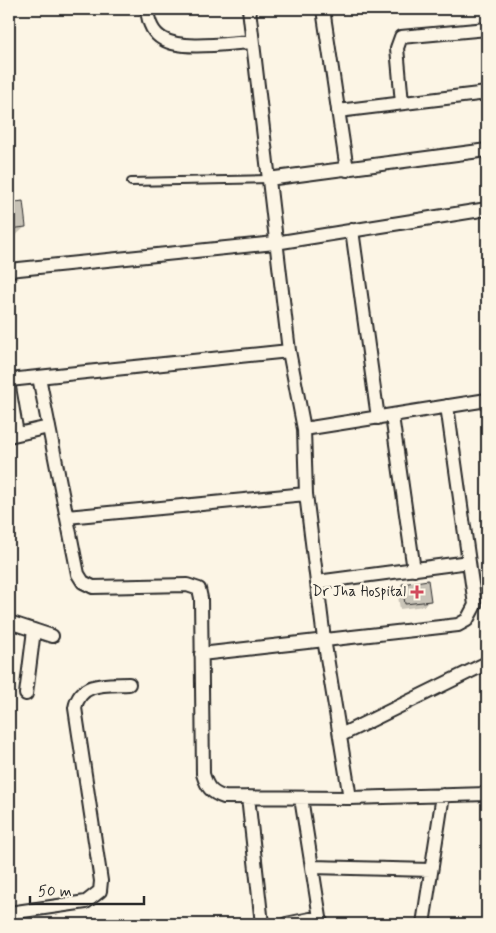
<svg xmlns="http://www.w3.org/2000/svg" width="496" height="933" viewBox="0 0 496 933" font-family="Mynerve,sans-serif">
<rect width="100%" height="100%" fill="#fcf5e5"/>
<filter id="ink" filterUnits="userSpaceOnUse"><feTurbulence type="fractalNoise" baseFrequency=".02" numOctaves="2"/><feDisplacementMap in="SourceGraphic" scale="10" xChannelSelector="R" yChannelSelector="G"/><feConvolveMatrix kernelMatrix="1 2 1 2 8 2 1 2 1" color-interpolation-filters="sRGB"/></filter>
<g filter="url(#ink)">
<!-- shadow -->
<path fill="#0003" d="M22,203L25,227L13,238L9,239V204Z
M403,585L430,600L424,606L400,609L397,590Z"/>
<!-- building -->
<path fill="#c8c3b7" stroke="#2b2b2b" d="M23,201L26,227L9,229V203Z
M428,580L431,601L405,604L402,584Z"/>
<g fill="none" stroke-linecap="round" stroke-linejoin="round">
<defs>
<path id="lane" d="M131,182L268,179"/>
<path id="street" d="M147,9C148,20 152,33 163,39C181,51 230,43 252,42
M249,9L289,351L304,429L306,494L324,639L350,798L487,794
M323,9L347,170
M402,103L397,48L401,37L487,29
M338,111L487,93
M268,179L487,150
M352,230L378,418
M9,270L275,243L487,209
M39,377L78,574L83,582L93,587L187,585L199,589L201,598L203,774C207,787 211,793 224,797L350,798
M9,380L289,351
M9,387L17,434
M392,416L414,570
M304,429L487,400
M9,436L49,427
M67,517L306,494
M317,582L469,562
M9,622L52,636
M201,654L458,625L467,620L475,605L447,406
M26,694L34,630
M341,735L487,663
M248,797L262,924
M301,798L321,924
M312,867L431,870
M9,913L86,902L100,891L101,881L75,708C80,681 107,685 129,684
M286,924L320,917
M423,924L443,795"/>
</defs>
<!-- lane casing -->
<use href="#lane" stroke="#2b2b2b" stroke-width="10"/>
<!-- street casing -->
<use href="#street" stroke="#2b2b2b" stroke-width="16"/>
<!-- lane -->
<use href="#lane" stroke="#fcf5e5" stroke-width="6"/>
<!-- street -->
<use href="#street" stroke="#fcf5e5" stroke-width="12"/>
</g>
</g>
<!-- markers -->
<path fill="#d1495b" stroke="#fcf5e5" stroke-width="2" d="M414.5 584.5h5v5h5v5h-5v5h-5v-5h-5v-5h5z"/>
<g text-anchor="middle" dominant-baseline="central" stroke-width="5" stroke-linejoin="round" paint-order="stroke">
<!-- poi labels -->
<g font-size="15" fill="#2b2b2b" stroke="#fcf5e5" text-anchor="end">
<text x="406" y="592">Dr Jha Hospital</text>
</g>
</g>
<!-- margin -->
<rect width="496" height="933" fill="none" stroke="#fcf5e5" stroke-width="30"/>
<rect x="15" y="15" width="466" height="903" fill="none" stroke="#2b2b2b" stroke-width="2" filter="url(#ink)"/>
<!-- scale -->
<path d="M30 896v8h114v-8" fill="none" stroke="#2b2b2b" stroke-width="2.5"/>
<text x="38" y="896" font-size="15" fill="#2b2b2b" stroke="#fcf5e5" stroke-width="4" paint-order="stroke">50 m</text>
</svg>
